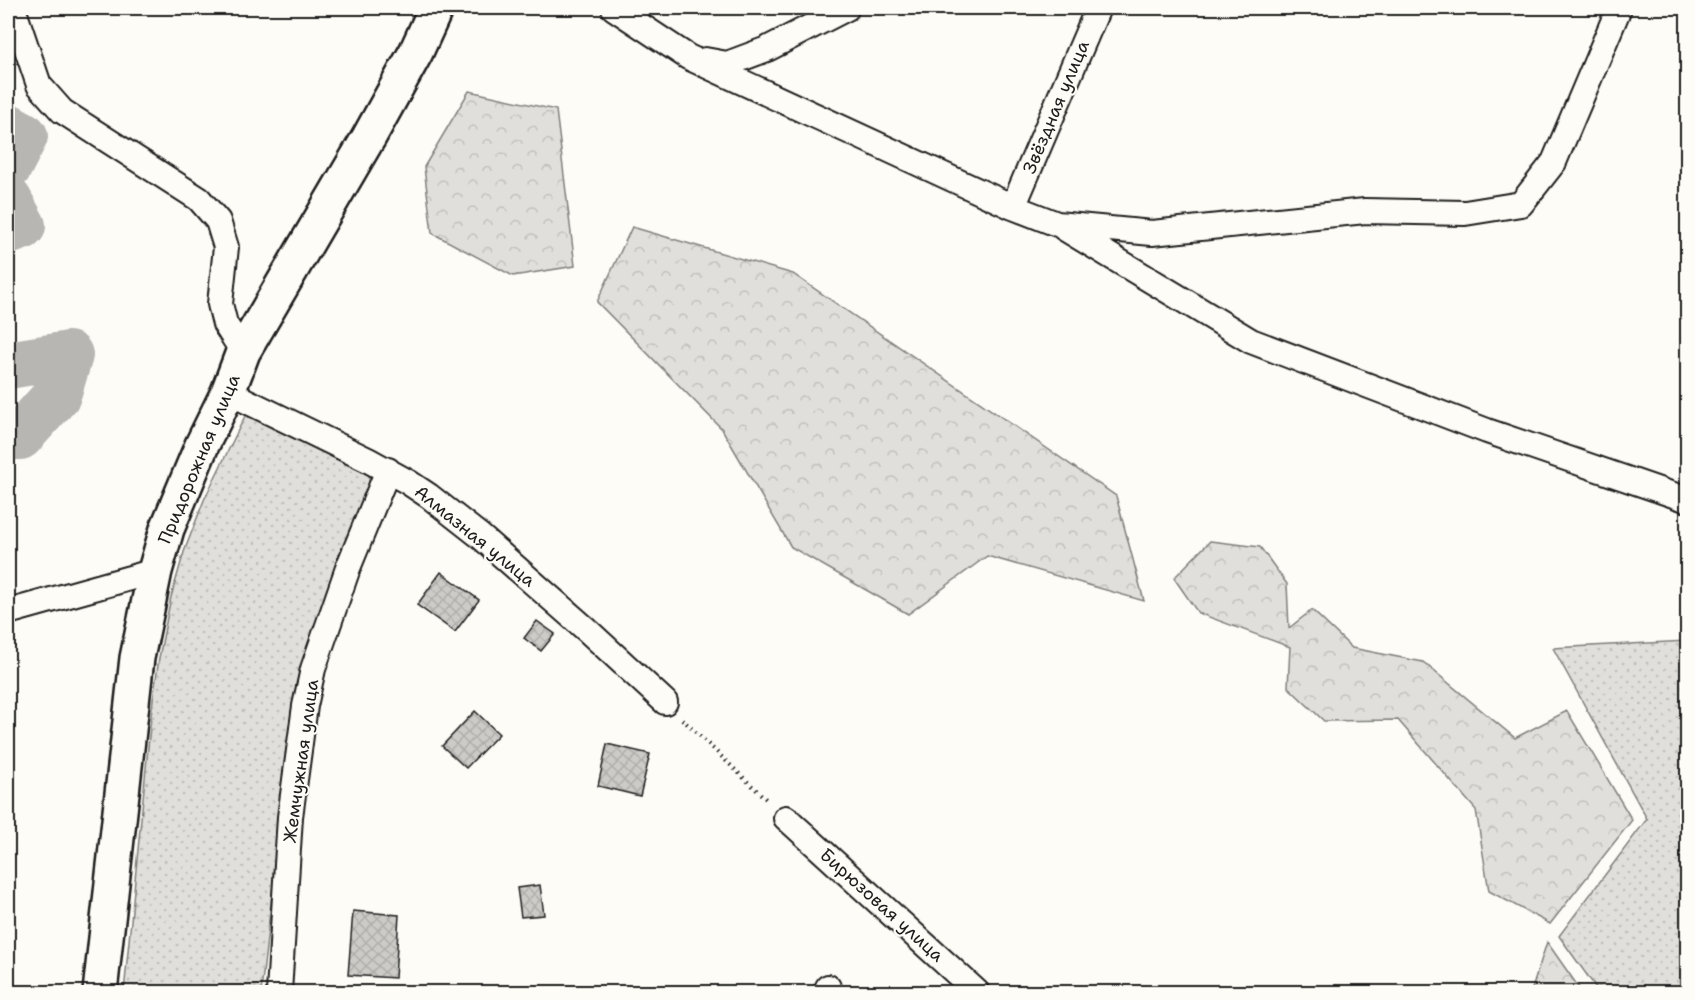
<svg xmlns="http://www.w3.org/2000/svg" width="1695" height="1000" viewBox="0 0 1695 1000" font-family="'Shantell Sans',sans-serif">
<defs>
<pattern id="grass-dots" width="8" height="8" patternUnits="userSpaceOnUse" patternTransform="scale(1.5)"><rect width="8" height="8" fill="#e0dfdb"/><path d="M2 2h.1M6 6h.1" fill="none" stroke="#c0bfbb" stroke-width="1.8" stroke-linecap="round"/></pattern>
<pattern id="forest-crowns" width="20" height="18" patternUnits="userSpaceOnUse" patternTransform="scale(1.5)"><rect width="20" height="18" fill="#e0dfdb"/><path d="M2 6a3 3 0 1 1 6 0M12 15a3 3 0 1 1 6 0" fill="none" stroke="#c0bfbb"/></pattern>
<pattern id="building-cross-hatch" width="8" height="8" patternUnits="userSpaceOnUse" patternTransform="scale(1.5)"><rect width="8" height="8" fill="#cccbc8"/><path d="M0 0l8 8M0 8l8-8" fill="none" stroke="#afaeab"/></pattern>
</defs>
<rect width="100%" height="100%" fill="#fdfcf7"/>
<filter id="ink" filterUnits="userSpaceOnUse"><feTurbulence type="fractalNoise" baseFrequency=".0167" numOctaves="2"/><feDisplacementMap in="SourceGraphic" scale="12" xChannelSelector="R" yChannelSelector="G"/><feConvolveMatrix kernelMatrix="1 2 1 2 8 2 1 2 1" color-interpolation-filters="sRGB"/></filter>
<g filter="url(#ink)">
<!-- grass -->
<path fill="url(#grass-dots)" stroke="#7e7e7c" stroke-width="1.5" d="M247,412L364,468L369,475L370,494L278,840L261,992H124L152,707L159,658L171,597L184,552L204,500Z
M1687,641V992H1599L1559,936L1647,819L1553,648Z"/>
<!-- forest -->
<path fill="url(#forest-crowns)" stroke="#7e7e7c" stroke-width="1.5" d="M469,91L556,110L575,266L513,276L432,233L424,167Z
M632,227L793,274L1116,496L1144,601L987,556L908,614L791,547L722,429L597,302Z
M1210,541L1260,547L1287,584L1289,628L1312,610L1352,648L1423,662L1515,738L1567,711L1632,820L1550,924L1489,891L1476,810L1398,720L1324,721L1288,687L1290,647L1198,613L1174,578Z
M1547,942L1582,992H1531Z"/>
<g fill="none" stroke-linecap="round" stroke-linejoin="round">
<!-- river -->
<path stroke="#b7b6b2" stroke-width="48" d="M8,127L24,136L8,167
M8,200L22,226L8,231
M8,365L69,355L57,395L20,436H8"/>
</g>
<!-- building -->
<path fill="url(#building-cross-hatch)" stroke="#1c1c1c" stroke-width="1.5" d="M441,572L479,600L455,632L417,605Z
M537,621L555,634L541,651L524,638Z
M475,711L499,734L466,768L442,746Z
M607,744L650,754L640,796L598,786Z
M540,885L544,915L521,917L517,888Z
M353,911L399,915L395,978L348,975Z"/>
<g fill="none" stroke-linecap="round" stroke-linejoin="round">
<defs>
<path id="street" d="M13,8L39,85L62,111L199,199L218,221L226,247L220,304L225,324L243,352
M614,8L688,57L1013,207L1057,224L1152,233L1365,211L1465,213L1521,204L1554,162L1619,8
M705,60L727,64L767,49L847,8
M1013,207L1098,8
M1064,228L1251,341L1487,431L1688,500
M228,392L368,460L408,482L429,496L480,536L587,630L665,702
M8,612L155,571
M786,818L977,992
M279,992L290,817L305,706L313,669L348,568L388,470
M826,992L828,987"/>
<path id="secondary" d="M100,992L137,658L155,571L167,529L202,445L228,392L243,352L369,137L416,52L436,8"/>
</defs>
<!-- street casing -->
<use href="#street" stroke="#1c1c1c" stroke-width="28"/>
<!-- secondary casing -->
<use href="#secondary" stroke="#1c1c1c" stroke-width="38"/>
<!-- path -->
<path stroke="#1c1c1c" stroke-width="4" stroke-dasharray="1.5 4.5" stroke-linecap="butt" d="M682,719L768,801"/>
<!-- street -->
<use href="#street" stroke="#fdfcf7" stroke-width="24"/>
<!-- secondary -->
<use href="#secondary" stroke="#fdfcf7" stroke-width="33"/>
</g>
</g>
<g text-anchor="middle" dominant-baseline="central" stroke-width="4.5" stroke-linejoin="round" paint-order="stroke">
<!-- street labels -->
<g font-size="18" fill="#1c1c1c" stroke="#fdfcf7">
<text transform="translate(1056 107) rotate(-67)">Звёздная улица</text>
<text transform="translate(199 459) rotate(-67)">Придорожная улица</text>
<text transform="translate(475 536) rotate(39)">Алмазная улица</text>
<text transform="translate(301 761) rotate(-82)">Жемчужная улица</text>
<text transform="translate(882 905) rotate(42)">Бирюзовая улица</text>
</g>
</g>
<!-- margin -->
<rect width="1695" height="1000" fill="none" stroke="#fdfcf7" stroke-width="30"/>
<rect x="15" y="15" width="1665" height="970" fill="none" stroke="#1c1c1c" stroke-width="2" filter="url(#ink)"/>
</svg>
